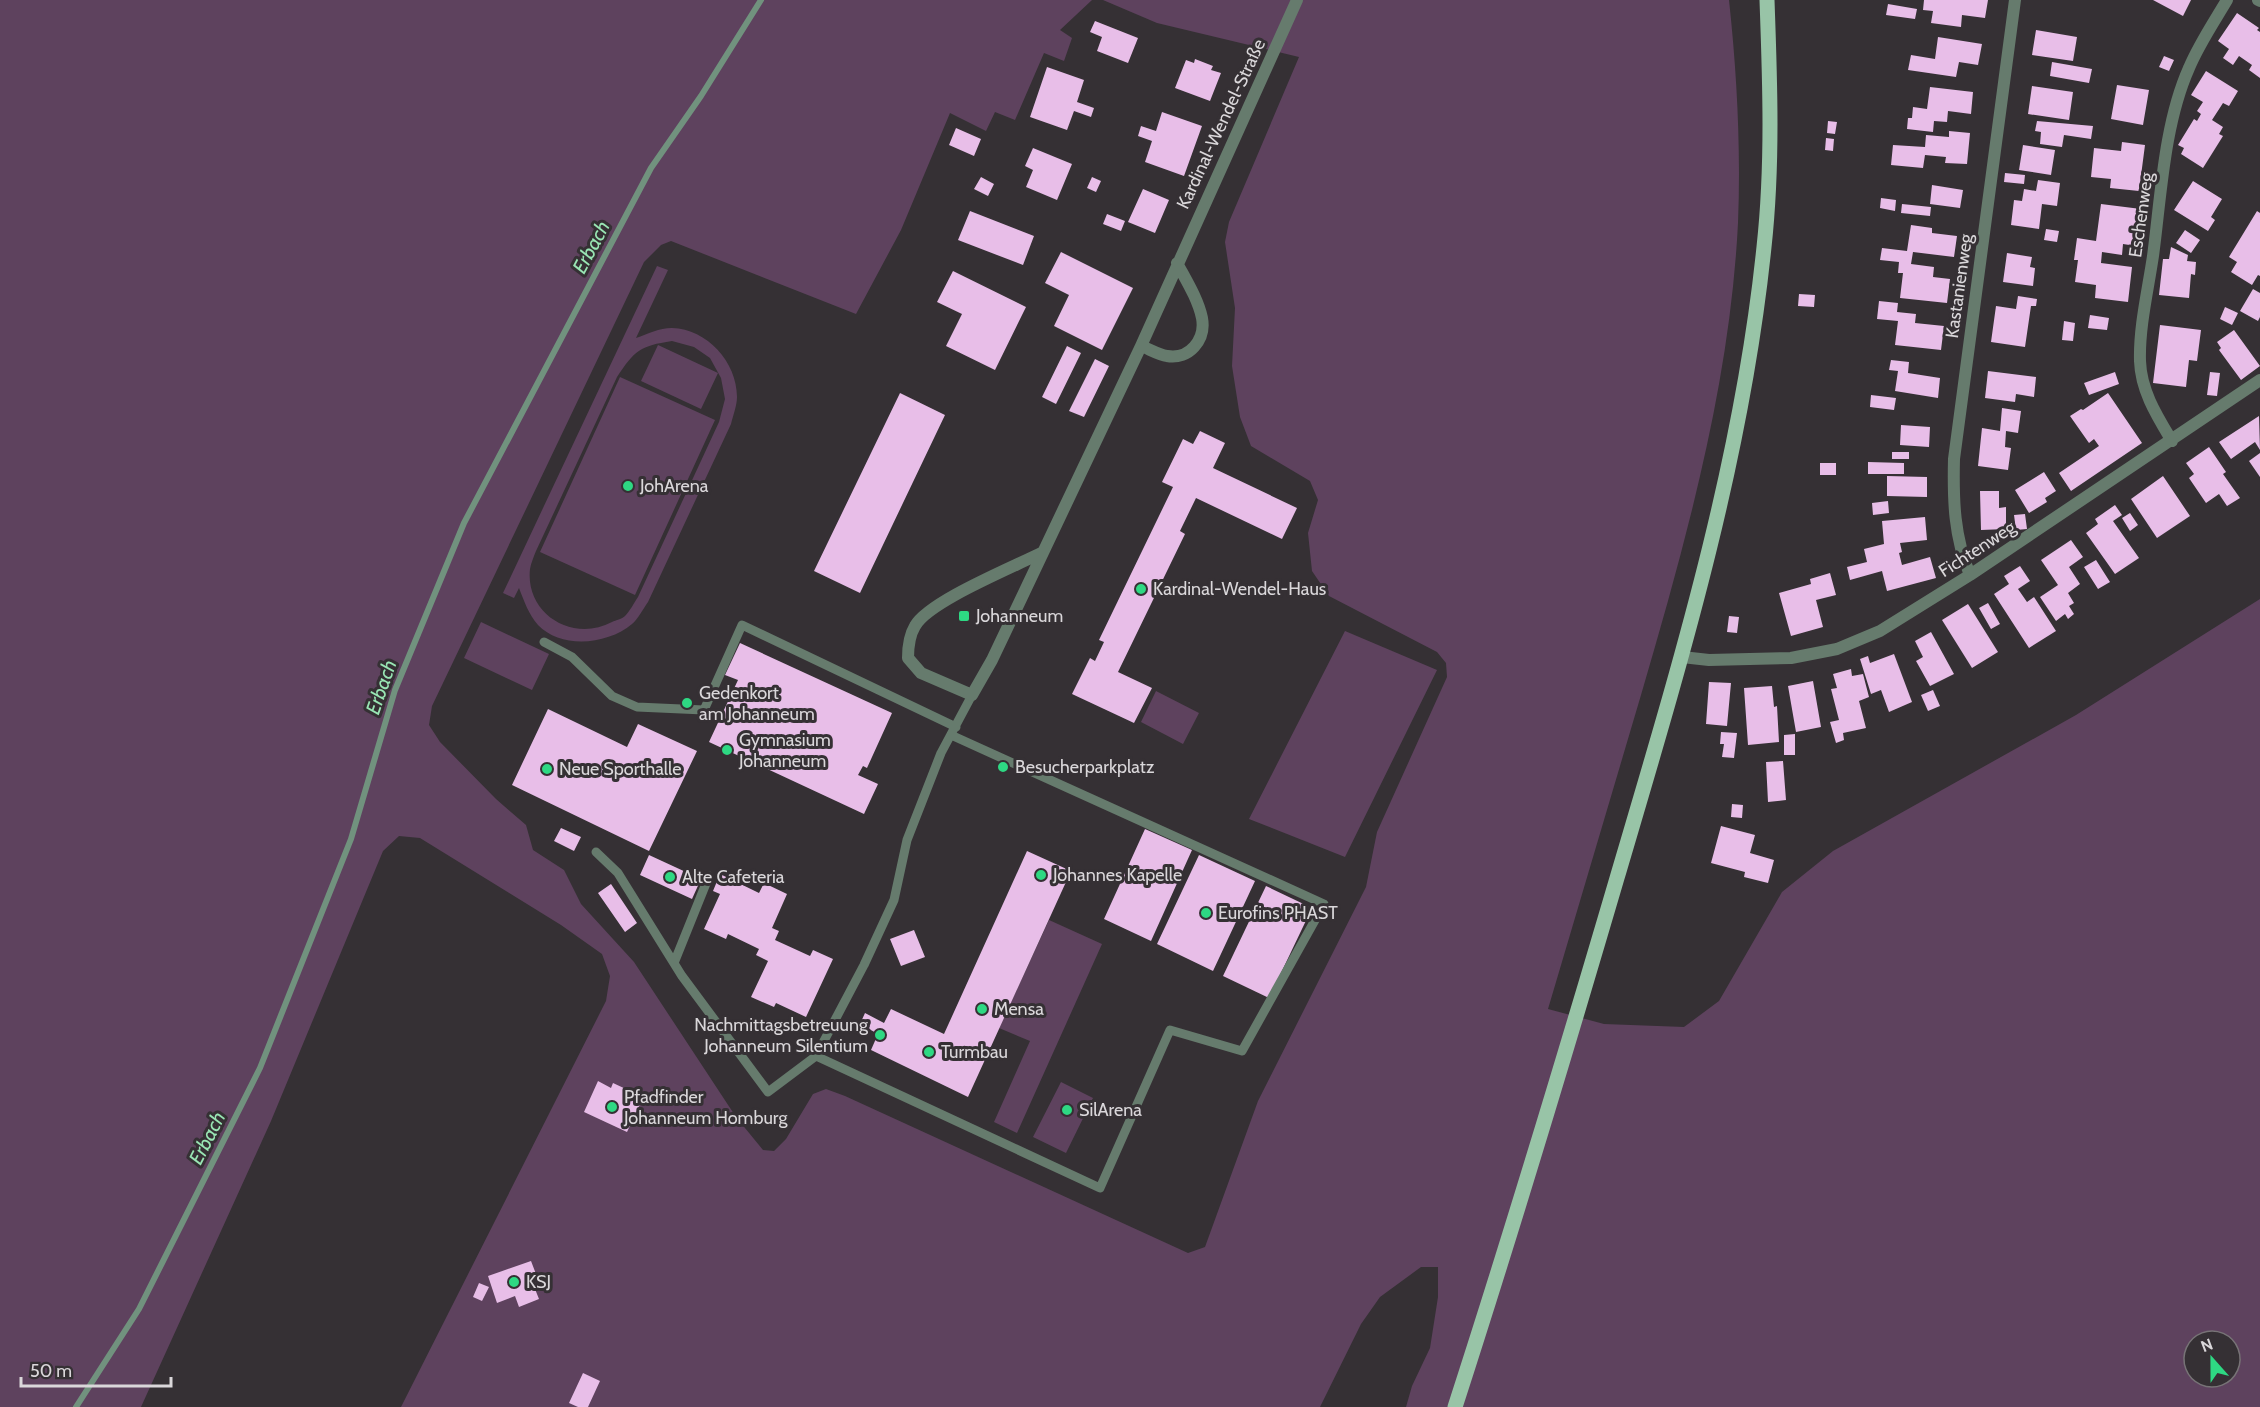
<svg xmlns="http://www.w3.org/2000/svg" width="2260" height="1407" viewBox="0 0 2260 1407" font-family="Cabin,sans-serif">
<rect width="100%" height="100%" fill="#353034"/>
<!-- green -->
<path fill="#5e425e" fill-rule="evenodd" d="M0,0H1092L1060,30L1072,38L1064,61L1044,53L1015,120L995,112L986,131L950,113L901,230L856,314L671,241L661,245L644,262L432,706L429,725L440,742L496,799L526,825L533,850L564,870L581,904L634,962L736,1117L763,1150L774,1151L786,1139L813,1094L826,1089L845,1096L1188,1253L1205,1247L1258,1101L1366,887L1377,832L1447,677L1446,663L1437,652L1329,596L1312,571L1308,533L1318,500L1310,481L1251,446L1240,417L1232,366L1235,308L1225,242L1229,222L1299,57L1157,23L1103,0H1729C1737,74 1741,149 1738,223C1730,384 1686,541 1641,695C1610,800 1579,904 1548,1009L1604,1024L1684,1027L1719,1001L1782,892L1833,851L2076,715L2260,599V1407H1406L1412,1386L1430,1348L1438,1297V1267H1421L1380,1297L1361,1324L1320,1407H401L606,1001L610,976L602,954L561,925L420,838L399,836L383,851L271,1121L141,1407H0ZM2194,1341H2230V1377H2194Z
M657,266L668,270L636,338C648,334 659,328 672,328C707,329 737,362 737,397C737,405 733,416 731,424L648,602C643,609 638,619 632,624C607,645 561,649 538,625C529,615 524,601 519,588L514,598L503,593ZM672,341L694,347L710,358L721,378L725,399L719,422L638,597C634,603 630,611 625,616C622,619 616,620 612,622C573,643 525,614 530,569C531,563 534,556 536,551L617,377C635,350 640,346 672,341Z
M658,345L718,373L701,409L641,381Z
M620,377L715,420L635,595L540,552Z
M481,622L549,654L532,690L464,658Z
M1345,631L1437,670L1345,857L1249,819Z
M1156,691L1199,713L1183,744L1141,722Z
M1049,920L1102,944L1017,1133L994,1122L1030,1041L999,1028Z
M1061,1082L1093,1098L1066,1153L1033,1137Z"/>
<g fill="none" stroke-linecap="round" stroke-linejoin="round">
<!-- stream -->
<path stroke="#71927e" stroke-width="6" d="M76,1407L139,1309L260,1068L351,839L395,690L464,523L651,168L701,96L761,0"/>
</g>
<!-- building -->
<path fill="#e8bee8" d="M1924,0H1988L1985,18L1962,15L1961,27L1931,23L1933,11L1923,10Z
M2153,0H2191L2183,16Z
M1888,4L1917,9L1915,19L1886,15Z
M2237,13L2259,28L2257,30L2260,32V78L2249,70L2252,65L2239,56L2233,65L2223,58L2229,49L2218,41Z
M1095,21L1138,38L1128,63L1097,51L1102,37L1090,32Z
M2036,30L2077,37L2073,61L2032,55Z
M1938,37L1982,44L1978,65L1959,62L1956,77L1908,70L1911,55L1935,59Z
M2164,56L2174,60L2169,71L2159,67Z
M1195,59L1213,66L1211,70L1221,73L1210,101L1175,88L1186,60L1194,63Z
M2052,62L2092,69L2089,83L2050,76Z
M1047,67L1084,80L1077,102L1094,108L1091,117L1074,111L1067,130L1030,117Z
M2206,71L2238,91L2229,106L2223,103L2212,120L2223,127L2219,134L2223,136L2203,168L2181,154L2184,148L2178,145L2194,119L2197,121L2201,114L2197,111L2203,102L2191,95Z
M2117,85L2149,90L2143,125L2111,119Z
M2032,86L2073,92L2069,120L2028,114Z
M1930,87L1973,92L1971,114L1948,111L1947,122L1934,121L1933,132L1907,129L1908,118H1912L1913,107L1927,109Z
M1162,112L1202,126L1184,176L1145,162L1152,141L1138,136L1141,126L1156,131Z
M1828,121L1837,122L1835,134L1827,133Z
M2037,121L2093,126L2091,139L2064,135L2062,147L2040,144L2041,132L2035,131Z
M956,128L981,139L974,156L949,145Z
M1949,131L1970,133L1967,164L1945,163L1946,157L1925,155L1923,168L1891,165L1893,145L1925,147L1926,135L1949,137Z
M1826,138L1834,139L1833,151L1825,150Z
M2122,142L2145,145L2139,191L2110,188L2111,179L2091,177L2094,148L2121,151Z
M2023,145L2055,150L2051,175L2019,170Z
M1033,148L1072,164L1057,200L1026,187L1033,170L1025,166Z
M2005,173L2025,175L2024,184L2004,182Z
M981,177L994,184L988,196L974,189Z
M1092,177L1101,181L1096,192L1087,188Z
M2038,180L2060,183L2057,206L2042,204L2039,229L2011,225L2014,200L2022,201L2024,189L2036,191Z
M2193,181L2222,199L2211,217L2215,220L2208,231L2174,210Z
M1932,185L1963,190L1960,208L1930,204Z
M1143,189L1169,200L1155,233L1128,222Z
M1881,198L1896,200L1895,211L1880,208Z
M1902,204L1931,207L1930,216L1901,213Z
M2101,204L2141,209L2136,246L2123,244L2122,255L2102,252L2101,263L2132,267L2128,302L2095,298L2096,285L2075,282L2078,260H2074L2077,238L2096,241Z
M970,211L1034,236L1023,265L958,240Z
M2257,211L2260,213V276L2258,275L2252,285L2231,272L2237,262L2229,257Z
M1107,214L1125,221L1121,231L1103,224Z
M1911,225L1932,228V233L1957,236L1954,257L1913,252L1911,264L1934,267L1933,277L1950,279L1947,303L1900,298L1903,273H1898L1899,262L1880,260L1882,248L1907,251Z
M2046,229L2059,231L2057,242L2044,240Z
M2185,230L2200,240L2191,253L2176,243Z
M2171,247L2188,255L2187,261L2196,262L2195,275L2191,274L2189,298L2159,295L2163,259H2169Z
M1061,252L1133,288L1102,350L1054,326L1069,295L1045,283Z
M2007,253L2032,257L2030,267L2035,268L2033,286L2003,282Z
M953,271L1026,307L995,370L946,346L962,314L937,302Z
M2253,289L2260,293V317L2258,321L2240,311Z
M1799,294L1815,295L1814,307L1798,306Z
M2018,296L2037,299L2036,306H2031L2025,347L1991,342L1996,306L2016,309Z
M1879,301L1898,303L1897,312L1916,314L1915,323L1944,326L1941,350L1895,345L1898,321L1877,319Z
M2225,307L2238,313L2232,325L2220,319Z
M2090,315L2109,318L2107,330L2088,328Z
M2064,321L2075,323L2073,341L2062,340Z
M2160,325L2201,330L2197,361L2189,360L2186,387L2153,383Z
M2234,330L2260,366L2241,380L2219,350L2221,348L2217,342Z
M1067,346L1081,353L1056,404L1042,397Z
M1095,359L1109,366L1084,417L1069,411Z
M1891,360L1909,362L1908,373L1940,378L1938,398L1895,391L1898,371L1889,370Z
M1988,371L2036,377L2034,397L2016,394L2015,402L1985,398Z
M2115,372L2119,384L2089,395L2084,383Z
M2210,372L2220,373L2217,396L2207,395Z
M900,393L945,415L860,593L814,571Z
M2108,393L2142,443L2071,491L2059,473L2099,446L2094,439L2089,443L2070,416L2081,409L2083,410Z
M1871,395L1896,398L1894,410L1870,407Z
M2002,408L2021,411L2018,433L2006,431L2005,447L2011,448L2008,470L1978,466L1982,428L2000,431Z
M2259,416L2260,450L2255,442L2231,459L2219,442Z
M1901,425L1930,427L1929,447L1900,445Z
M1200,431L1225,443L1213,468L1297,508L1282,539L1196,498L1180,531L1185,534L1118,672L1152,688L1134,723L1072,694L1090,658L1095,661L1104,642L1099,640L1173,487L1162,482L1183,439L1193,444Z
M2209,447L2226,472L2223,474L2240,498L2227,506L2219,494L2206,503L2189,478L2194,474L2186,463Z
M1892,452H1909V459H1892Z
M2260,453V477L2249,461Z
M1868,462L1904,463V474H1868Z
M1820,463H1836V475H1820Z
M2044,472L2056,491L2045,498L2047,502L2029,513L2015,490Z
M1887,476L1927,477V497L1887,496Z
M2163,476L2190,516L2157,538L2131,499Z
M1980,491H1999V508L2006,507V529L1981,530Z
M1888,501L1889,513L1873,515L1872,503Z
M2115,505L2122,515L2113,521L2139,558L2115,574L2086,533L2098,524L2095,519Z
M2130,513L2138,525L2130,531L2122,518Z
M2025,514L2027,529L2016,530L2014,515Z
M1925,517L1927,540L1900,543L1902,552L1899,553L1902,565L1930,557L1936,578L1887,591L1882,571L1850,580L1847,567L1867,562L1864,549L1884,544L1882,521Z
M2071,540L2083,557L2069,567L2080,584L2068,593L2074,603L2069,606L2074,614L2068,619L2065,614L2056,621L2040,597L2058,585L2041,560Z
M2096,560L2110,582L2098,589L2084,567Z
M2020,566L2030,581L2018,589L2027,602L2034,597L2056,631L2029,648L1994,594L2009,584L2004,576Z
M1830,573L1836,595L1816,600L1823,627L1791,636L1779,593L1811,584L1810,579Z
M1988,603L2000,624L1991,629L1979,608Z
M1968,604L1998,652L1972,668L1942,620Z
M1729,616L1739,617L1737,633L1727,632Z
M1931,632L1954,674L1930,686L1916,661L1923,657L1915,641Z
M740,643L892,713L867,768L863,766L858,775L878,784L864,814L709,742L738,680L725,675Z
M1894,654L1912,702L1889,712L1881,690L1871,694L1860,659L1868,656L1870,663Z
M1851,669L1852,676L1863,674L1869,697L1859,701L1866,728L1843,733L1844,740L1836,743L1830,722L1839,720L1831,689L1837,688L1833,674Z
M1813,681L1821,727L1796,732L1788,686Z
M1709,682L1731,683L1727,726L1706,724Z
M1772,686L1774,707L1777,706L1779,742L1748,745L1744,688Z
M1933,690L1940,706L1928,711L1921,695Z
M548,709L627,747L638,724L697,751L649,851L512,785Z
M1721,732L1737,733L1734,758L1722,757L1724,744H1720Z
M1795,734V755H1784V735Z
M1783,761L1786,800L1768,802L1766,762Z
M1732,804L1743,805L1742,818L1731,817Z
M1721,826L1755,835L1750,853L1774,860L1768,883L1744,877L1745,872L1711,863Z
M561,828L581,837L574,851L554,841Z
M1145,829L1192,850L1151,941L1104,919Z
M1027,851L1071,871L968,1097L871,1050L878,1034L860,1024L865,1013L884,1023L891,1009L944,1034Z
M649,855L701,879L692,899L640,875Z
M1199,855L1255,881L1213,971L1157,944Z
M720,874L759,893L764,883L787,894L772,928L779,931L775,940L810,956L813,950L833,959L806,1017L776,1003L774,1007L751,997L768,961L756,955L759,949L728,934L726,939L704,929L720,894L713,891Z
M611,884L637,923L625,932L598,893Z
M1266,886L1312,908L1269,998L1223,976Z
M914,930L925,957L901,966L890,939Z
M598,1081L611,1088L613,1083L628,1090L626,1095L641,1102L627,1132L584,1112Z
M531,1261L541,1287L535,1289L539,1299L519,1307L515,1296L497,1303L488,1276Z
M479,1283L489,1287L482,1301L473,1297Z
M583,1373L600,1381L588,1407H578L569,1403Z"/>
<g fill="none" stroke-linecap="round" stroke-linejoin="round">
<!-- lane -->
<path stroke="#667b6d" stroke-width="9" d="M544,642L572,657L612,696L637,707L704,710L742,625L956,727
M596,852L618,873L682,976L768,1092L816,1056L864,965L894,900L907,840L941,753L972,695
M674,963L709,876
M816,1056L1100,1188L1170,1030L1242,1051L1324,904L951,735"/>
<!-- street -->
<path stroke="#667b6d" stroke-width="12" d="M2258,0L2260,1
M1141,346C1149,349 1159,355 1167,356C1189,360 1206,340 1202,318C1198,299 1186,280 1177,263
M2172,441C2157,416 2141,391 2140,361C2139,327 2148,290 2153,256C2161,196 2164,124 2189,68C2199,44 2214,22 2227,0
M1043,552C1014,567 929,601 915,626C909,636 908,647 908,658L921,673L972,695L992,660L1141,346L1297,0
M1970,575C1954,537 1953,500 1954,459L2015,0
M1682,657L1709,660L1791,658L1837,649L1880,631L1970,575L2260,380"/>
<!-- primary -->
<path stroke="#98c4a7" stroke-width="15" d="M1455,1407C1512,1231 1565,1055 1617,878C1678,671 1742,463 1764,247C1773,165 1770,82 1767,0"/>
</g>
<!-- markers -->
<g fill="#2ed883" stroke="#353034" stroke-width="2">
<circle cx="628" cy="486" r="6"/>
<circle cx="1141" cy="589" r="6"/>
<rect x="958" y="610" width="12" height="12" rx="3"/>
<circle cx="687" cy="703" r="6"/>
<circle cx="727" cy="750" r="6"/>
<circle cx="1003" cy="767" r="6"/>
<circle cx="547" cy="769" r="6"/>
<circle cx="1041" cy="875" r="6"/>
<circle cx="670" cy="877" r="6"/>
<circle cx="1206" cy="913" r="6"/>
<circle cx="982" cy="1009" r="6"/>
<circle cx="880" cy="1035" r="6"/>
<circle cx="929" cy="1052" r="6"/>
<circle cx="612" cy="1107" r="6"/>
<circle cx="1067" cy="1110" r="6"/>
<circle cx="514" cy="1282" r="6"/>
</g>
<g text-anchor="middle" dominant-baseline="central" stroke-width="6" stroke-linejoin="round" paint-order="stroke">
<!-- street labels -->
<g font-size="18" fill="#dad7da" stroke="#353034">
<text transform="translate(1221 124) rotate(-65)">Kardinal-Wendel-Straße</text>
<text transform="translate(2141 215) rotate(-82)">Eschenweg</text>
<text transform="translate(1959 286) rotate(-82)">Kastanienweg</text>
<text transform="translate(1977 549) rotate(-33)">Fichtenweg</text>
</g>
<!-- poi labels -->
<g font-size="18" fill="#dad7da" stroke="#353034" text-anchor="start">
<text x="640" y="486">JohArena</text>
<text x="1153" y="589">Kardinal-Wendel-Haus</text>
<text x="976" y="616">Johanneum</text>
<text x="699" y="693">Gedenkort<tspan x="699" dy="21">am Johanneum</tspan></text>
<text x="739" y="740">Gymnasium<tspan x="739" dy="21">Johanneum</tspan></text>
<text x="1015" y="767">Besucherparkplatz</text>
<text x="559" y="769">Neue Sporthalle</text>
<text x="1053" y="875">Johannes Kapelle</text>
<text x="682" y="877">Alte Cafeteria</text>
<text x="1218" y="913">Eurofins PHAST</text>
<text x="994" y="1009">Mensa</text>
<text x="868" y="1025" text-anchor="end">Nachmittagsbetreuung<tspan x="868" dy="21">Johanneum Silentium</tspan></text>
<text x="941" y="1052">Turmbau</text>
<text x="624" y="1097">Pfadfinder<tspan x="624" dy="21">Johanneum Homburg</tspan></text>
<text x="1079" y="1110">SilArena</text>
<text x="526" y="1282">KSJ</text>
</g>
<!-- water labels -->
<g font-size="20" font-style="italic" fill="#99e6b4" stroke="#353034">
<text transform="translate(591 247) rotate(-62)">Erbach</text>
<text transform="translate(381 687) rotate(-71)">Erbach</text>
<text transform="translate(207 1138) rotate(-63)">Erbach</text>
</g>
</g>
<!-- north arrow -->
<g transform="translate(2212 1359) rotate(339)"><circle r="28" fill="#353034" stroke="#777376" stroke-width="1.5"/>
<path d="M0-4.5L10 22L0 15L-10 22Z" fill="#2ed883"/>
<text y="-9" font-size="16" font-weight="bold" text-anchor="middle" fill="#dad7da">N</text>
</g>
<!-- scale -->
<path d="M21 1377v9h150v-9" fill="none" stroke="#dad7da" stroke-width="3"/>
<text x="30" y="1377" font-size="18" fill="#dad7da" stroke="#353034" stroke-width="4.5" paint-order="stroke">50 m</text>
</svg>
